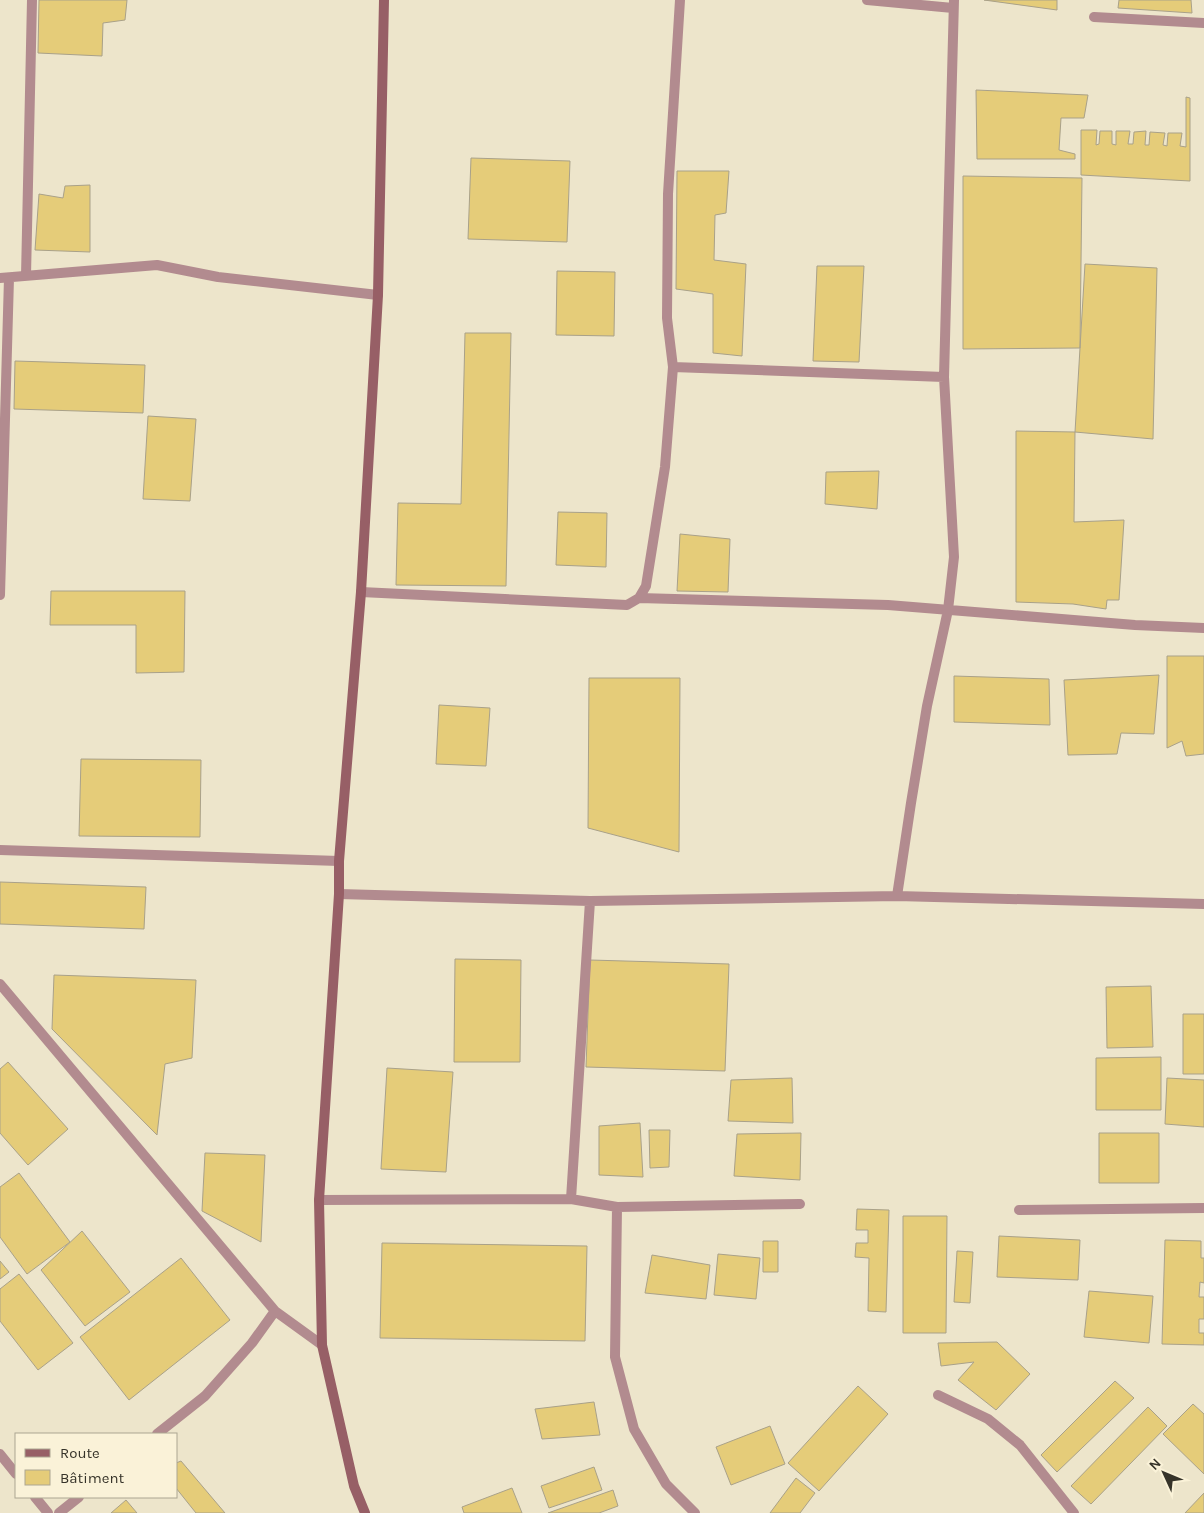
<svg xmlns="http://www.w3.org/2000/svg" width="1204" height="1513" viewBox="0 0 1204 1513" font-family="Karla,sans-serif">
<rect width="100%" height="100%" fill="#ede5cb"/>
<!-- building -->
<path fill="#e5cc79" stroke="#a9a189" d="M39,0H127L125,20L103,23L102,56L38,53Z
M984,0H1057V10Z
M1119,0H1191L1192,13L1118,8Z
M976,90L1088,95L1084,118H1061L1059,150L1075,154V159H977Z
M1186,97L1190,98V181L1081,175V130H1097L1096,145L1099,144L1100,131H1112V144L1116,145V131H1130L1128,144H1133L1134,132L1146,131L1145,145H1149L1150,132L1165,133L1163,145L1167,146L1168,133H1182L1180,146L1186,147Z
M471,158L570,161L567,242L468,239Z
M677,171H729L726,213L715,215L714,260L746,264L742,356L713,353V294L676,289Z
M963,176L1082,178L1080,348L963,349Z
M90,185V252L35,250L39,194L63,198L65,186Z
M1085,264L1157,268L1153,439L1075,432Z
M817,266H864L859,362L813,361Z
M557,271L615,272L614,336L556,335Z
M465,333H511L506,586L396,585L398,503L461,504Z
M15,361L145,365L143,413L14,409Z
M148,416L196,419L190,501L143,499Z
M1016,431L1075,432L1074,522L1124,520L1119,600H1107L1106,609L1073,604L1016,602Z
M879,471L877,509L825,504L826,472Z
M558,512L607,513L606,567L556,565Z
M680,534L730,539L728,592L677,591Z
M51,591H185L184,672L136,673V625H50Z
M1167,656H1204V754L1186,756L1182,741L1167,748Z
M1159,675L1154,734L1121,733L1117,754L1068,755L1064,680Z
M954,676L1049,679L1050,725L954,722Z
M589,678H680L679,852L588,828Z
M439,705L490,708L486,766L436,764Z
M81,759L201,760L200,837L79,836Z
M0,882L146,887L144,929L0,924Z
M455,959L521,960L520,1062H454Z
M590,960L729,964L725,1071L586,1067Z
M54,975L196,980L192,1058L165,1064L157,1135L52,1029Z
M1151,986L1153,1047L1107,1048L1106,987Z
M1183,1014H1204V1074H1183Z
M1161,1057V1110H1096V1058Z
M8,1062L68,1129L28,1165L0,1133V1069Z
M387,1068L453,1072L446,1172L381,1169Z
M792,1078L793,1123L728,1121L731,1080Z
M1167,1078L1204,1080V1127L1165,1124Z
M640,1123L643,1177L599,1175V1126Z
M649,1130H670L669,1167L650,1168Z
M801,1133L800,1180L734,1176L737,1134Z
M1099,1133H1159V1183H1099Z
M205,1153L265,1155L261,1242L202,1211Z
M19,1173L70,1242L27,1274L0,1237V1187Z
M857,1209L889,1210L886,1312L868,1311L869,1258L855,1257L856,1243H868V1230H856Z
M903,1216H947L946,1333H903Z
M82,1231L130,1292L85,1326L41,1270Z
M999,1236L1080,1240L1078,1280L997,1277Z
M1165,1240L1201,1241V1258H1204V1283L1200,1282L1199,1297H1204V1319H1199V1333H1204V1345L1162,1344Z
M763,1241H778V1272H763Z
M382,1243L587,1246L585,1341L380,1338Z
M957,1251L973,1252L970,1303L954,1302Z
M718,1254L760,1258L756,1299L714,1295Z
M652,1255L710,1265L706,1299L645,1293Z
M181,1258L230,1320L129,1400L80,1337Z
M0,1261L9,1272L0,1279Z
M19,1274L73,1343L38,1370L0,1321V1289Z
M1089,1291L1153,1296L1149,1343L1084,1337Z
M997,1342L1030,1374L996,1410L958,1380L974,1362L941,1366L938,1343Z
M1115,1381L1134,1398L1057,1472L1041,1455Z
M858,1386L888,1414L819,1491L788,1463Z
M594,1402L600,1435L542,1439L535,1409Z
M1193,1404L1204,1414V1474L1163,1434Z
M1148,1407L1167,1426L1091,1504L1071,1486Z
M770,1426L785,1464L731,1485L716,1447Z
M181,1461L225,1513H196L176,1488V1463Z
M594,1467L602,1490L549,1508L541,1486Z
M796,1478L815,1493L800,1513H770Z
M512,1488L522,1513H464L462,1507Z
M613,1490L618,1506L599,1513H548Z
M1204,1493V1513H1185Z
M126,1500L137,1513H111Z"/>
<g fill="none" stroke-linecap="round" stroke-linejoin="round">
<!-- street -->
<path stroke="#b28b8f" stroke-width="10" d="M867,0L953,8
M1094,17L1204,23
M26,276L32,0
M0,278L157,265L218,277L378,295
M673,367L944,377
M361,592L627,605L639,598L646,586L665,467L673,367L667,318L668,194L680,0
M0,595L9,278
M639,598L888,605L1135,625L1204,628
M0,850L339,861
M339,894L590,901L897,896L1204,904
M897,896L911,803L927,706L948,610L954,557L944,377L954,0
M0,984L275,1311L322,1345
M571,1199L590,901
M319,1200L571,1199L617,1207L800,1204
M617,1207L615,1357L634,1429L666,1484L695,1513
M1019,1210L1204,1208
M938,1395L988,1419L1020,1445L1074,1513
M157,1434L205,1396L252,1343L275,1311
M0,1454L16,1474
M35,1497L48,1513
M59,1513L79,1497"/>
<!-- secondary -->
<path stroke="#975f66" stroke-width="10" d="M365,1513L354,1486L322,1345L319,1200L339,894V861L361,592L378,295L384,0"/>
</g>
<!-- legend -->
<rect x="15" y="1433" width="162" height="65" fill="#faf2d8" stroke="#aca692"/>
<rect x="25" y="1449" width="25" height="8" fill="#975f66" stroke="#aca692"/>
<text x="60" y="1458" font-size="15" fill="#363329">Route</text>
<rect x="25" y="1470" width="25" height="15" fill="#e5cc79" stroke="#aca692"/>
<text x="60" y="1483" font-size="15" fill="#363329">Bâtiment</text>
<!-- north arrow -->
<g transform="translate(1164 1473) rotate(314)" stroke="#faf2d8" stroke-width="4" paint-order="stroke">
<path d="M0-4L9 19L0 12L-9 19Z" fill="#363329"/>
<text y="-8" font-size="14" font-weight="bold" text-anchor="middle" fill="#363329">N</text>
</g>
</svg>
